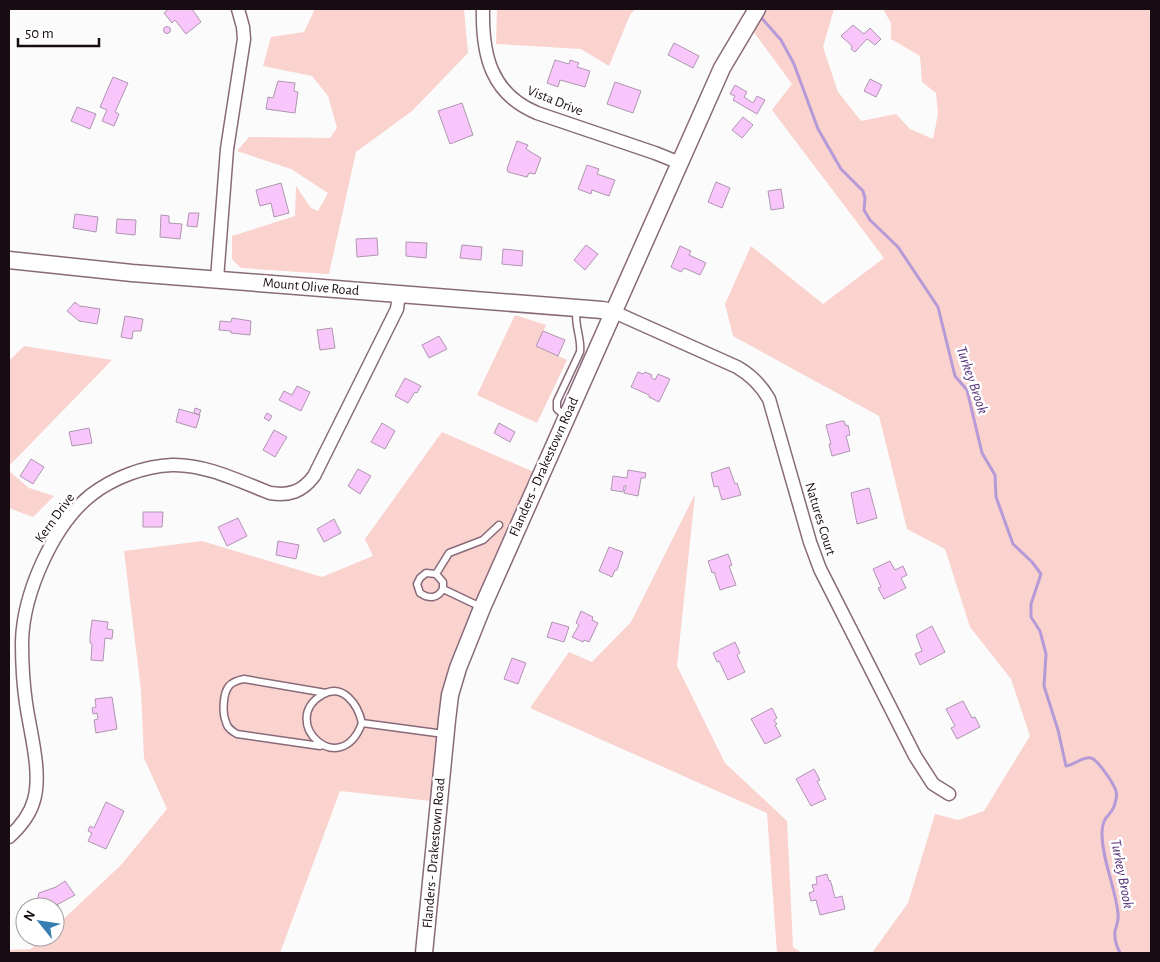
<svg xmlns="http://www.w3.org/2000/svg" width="1160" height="962" viewBox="0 0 1160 962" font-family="'Alegreya Sans',sans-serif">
<rect width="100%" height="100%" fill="#fbfbfb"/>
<!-- green -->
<path fill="#fad2ce" d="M315,9H464L468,53L412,111L356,152L329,274L241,268L232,259V236L295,216L296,186L311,208L318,211L328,193L291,169L237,151L249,137L330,138L337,128L328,96L312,76L263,66L271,37L304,32Z
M497,9H635L630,15L609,66L581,49L496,44Z
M765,9H834L823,47L838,92L861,121L896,114L910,129L933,139L938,114L936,93L922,82L920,56L891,39V23L883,9H1151V953H872L908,903L935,814L958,820L984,811L1030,736L1011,679L970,627L945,549L907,529L879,416L733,336L725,304L751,246L823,304L884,258L772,110L792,84L753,31Z
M515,315L546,325L537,346L567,360L537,423L477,395Z
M24,346L112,360L9,466V361Z
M442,432L536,473L445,689L440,712L431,801L340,791L280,953H9V950L31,949L44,937H55V927L121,865L167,809L144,758L141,690L124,551L202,541L322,577L373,556L365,539Z
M9,471L29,488L54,496L33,517L9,508Z
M695,494L677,666L725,763L787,821L793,947L802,953H777L767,813L530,708L569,652L592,662L631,622Z"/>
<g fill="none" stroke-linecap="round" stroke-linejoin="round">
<!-- stream -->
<path stroke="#b59ad7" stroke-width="3" d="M759,15L781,40L794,64L818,129L841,169L863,191L865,198L864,210L870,220L898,247L938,307L955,376L967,390L982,453L995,475L996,497L1013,544L1032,562L1041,574L1031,604V617L1040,631L1046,654L1044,686L1058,730L1066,766C1074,765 1083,756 1091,758C1098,760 1114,784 1116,791C1117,794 1116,800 1115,803C1113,816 1102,814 1102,833C1102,860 1115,886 1118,913C1119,921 1117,924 1115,931C1114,939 1117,947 1120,953"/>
</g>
<!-- building -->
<path fill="#f9c6fc" stroke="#ae96af" d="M169,9H192L201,22L186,34L175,20L172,23L164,13Z
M853,25L864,34L870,28L881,39L875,45L867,39L855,52L851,49L852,47L851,45L841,36Z
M163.5 30a3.5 3.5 0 1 1 7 0a3.5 3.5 0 1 1-7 0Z
M674,43L699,56L693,68L668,55Z
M555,60L569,64L570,60L579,63L577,67L590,71L585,87L560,80L558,87L547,83Z
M113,77L128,83L115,112L119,114L114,126L102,121L107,110L100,107Z
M870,79L882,85L876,97L864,91Z
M278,81L295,83L294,91L298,92L295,113L266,109L268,97L273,98Z
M615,82L641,91L633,113L607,104Z
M735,85L747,92L744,97L753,103L757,96L765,100L757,114L733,100L735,96L730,94Z
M462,103L473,135L450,144L438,111Z
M77,107L96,114L90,129L71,121Z
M743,117L753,125L742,138L732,130Z
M517,141L528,145L526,149L541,158L535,174L529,173L527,177L508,172L507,169Z
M587,165L599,169L597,174L615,180L609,196L592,190L591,194L578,189Z
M716,182L730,188L722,208L708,202Z
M281,183L289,213L274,217L271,203L260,206L256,190Z
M781,189L784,208L771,210L768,191Z
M189,213H199L197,227L187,226Z
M75,214L98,217L96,232L73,228Z
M161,215L169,216V223L182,224L180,239L160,237Z
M117,219L136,220L135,235L116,233Z
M377,238L378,255L357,257L356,239Z
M406,242L427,243L426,258L406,256Z
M462,245L482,247L481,260L460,258Z
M586,245L598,254L585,270L574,260Z
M680,246L691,251L689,255L706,263L700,275L684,268L681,272L671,267Z
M503,249L523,251L522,266L502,264Z
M75,302L81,307V306L100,309L97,324L79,321L67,311Z
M125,316L143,319L141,331H133L132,339L121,337Z
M232,318L251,321L250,335L231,333V331L219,330L220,321L231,322Z
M332,328L335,348L320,350L317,330Z
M543,331L565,340L558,356L536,346Z
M439,336L447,349L429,358L422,345Z
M638,372L643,374L645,372L652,375L651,377L655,380L658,374L670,379L659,402L649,397V395L631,387Z
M405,378L421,386L417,393L415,392L408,403L395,396Z
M297,386L310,392L301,411L279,400L284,391L292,395Z
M195,408L201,410L199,415L194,413Z
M179,409L200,415L196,428L176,422Z
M267,413L272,416L269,421L264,418Z
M842,421H844L846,426L848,425L850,435L846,436L850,451L832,456L829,444H831L826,425Z
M382,423L395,431L385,449L371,442Z
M499,423L515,432L510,442L494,433Z
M89,428L92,443L72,446L69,432Z
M274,430L287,437L275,457L263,450Z
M31,459L44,467L33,484L20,476Z
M729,467L735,484L737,483L741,495L722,500L718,486L714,487L711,473Z
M358,469L371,476L360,494L348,486Z
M628,470L646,473L645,478H641L638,496L624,493L626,486H624L623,492L611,490L613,476L627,478Z
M869,488L877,518L857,524L851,493Z
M143,512H163L162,527H143Z
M238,518L247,536L227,546L218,527Z
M334,519L341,533L324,542L317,529Z
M278,541L299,545L296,559L276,555Z
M609,547L623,552L617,570H615L612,577L599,571Z
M728,554L732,565L729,566L736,585L720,590L714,572L712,573L708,561Z
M890,561L895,570L903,566L907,575L901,578L906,588L884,599L878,588L881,587L873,569Z
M581,611L593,617L592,620L598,623L589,642L584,640L583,642L572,637L579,625L576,623Z
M92,620L108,622L107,629L113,630L112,639L105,638L103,661L91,660L92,644L90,643V636Z
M552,622L569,627L564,642L547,637Z
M932,626L945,652L920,665L915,654L922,651L916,635Z
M735,642L740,653L737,655L745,672L728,680L719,661L717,662L713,653Z
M512,658L526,663L518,684L504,679Z
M112,697L117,729L96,733L94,720L98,719L97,713L93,714L92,708L96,707L95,699Z
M963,701L972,718L975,717L980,727L957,739L951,728L955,726L946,709Z
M772,708L777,718L774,720L777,724L775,725L781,736L765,744L751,719Z
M814,769L820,780L817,781L826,799L811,806L796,779Z
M106,802L124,811L106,849L88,841L92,833L88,831L90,826L94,828Z
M827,874L829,881L830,880L832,886L835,898L842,896L845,909L820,915L816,900L811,901L809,893L814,891L812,885L817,884L816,877Z
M65,881L75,895L53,907H34L31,903L38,898L39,893L56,887Z"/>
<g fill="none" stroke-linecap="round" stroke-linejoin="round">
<defs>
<path id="service" d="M565,416L557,409V401L580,352C582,338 573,323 577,308
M436,574L449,553L483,540L499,525
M443,589C437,599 429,599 420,593L417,584L420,578L426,573L436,574L443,582V589L481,607
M362,723C340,782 278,721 322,695C343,682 358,705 362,723L444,734
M320,746L237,734C232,731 227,728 226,722C222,713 223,693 229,686C233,681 239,680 244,679L326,693"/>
<path id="minor" d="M483,9C482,55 491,94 537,113L655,153L680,163
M217,279L227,149L244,39L243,27L238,9
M614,312L737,367C751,375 761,385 769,399L810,542L820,569L915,756L933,784L949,794
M9,837C20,827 30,815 34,800C42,772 30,732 26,703C23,683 22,662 22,642C23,594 53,525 91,495C113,478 144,466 172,465C205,464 239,481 270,493C289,496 302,492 314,476L397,309L399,294"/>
<path id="tertiary" d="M9,260L132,273L602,310L614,312
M424,953L447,720L450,695L458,668L482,608L722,68L757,9"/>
</defs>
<!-- service casing -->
<use href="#service" stroke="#886a7a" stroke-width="9"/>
<!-- minor casing -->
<use href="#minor" stroke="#886a7a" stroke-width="15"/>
<!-- tertiary casing -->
<use href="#tertiary" stroke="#886a7a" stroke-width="19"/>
<!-- service -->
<use href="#service" stroke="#fff" stroke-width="6"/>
<!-- minor -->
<use href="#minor" stroke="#fff" stroke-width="12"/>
<!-- tertiary -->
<use href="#tertiary" stroke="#fff" stroke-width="16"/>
</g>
<g text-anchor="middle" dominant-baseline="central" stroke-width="5" stroke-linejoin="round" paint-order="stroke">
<!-- street labels -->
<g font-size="14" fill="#180c13" stroke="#fff">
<text transform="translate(555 101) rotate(22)">Vista Drive</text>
<text transform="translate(311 287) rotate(5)">Mount Olive Road</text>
<text transform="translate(544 467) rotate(-66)">Flanders - Drakestown Road</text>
<text transform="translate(55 518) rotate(-54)">Kern Drive</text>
<text transform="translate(820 519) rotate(73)">Natures Court</text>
<text transform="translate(434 853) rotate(-85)">Flanders - Drakestown Road</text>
</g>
<!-- water labels -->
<g font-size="15" font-style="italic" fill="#56317a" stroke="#fff">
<text transform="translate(972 380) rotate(71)">Turkey Brook</text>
<text transform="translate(1122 874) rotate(79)">Turkey Brook</text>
</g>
</g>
<!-- border -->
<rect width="1160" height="962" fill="none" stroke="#180c13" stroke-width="20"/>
<!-- north arrow -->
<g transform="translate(40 922) rotate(300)"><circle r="24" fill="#ffffff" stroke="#a39ea1"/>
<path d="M0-4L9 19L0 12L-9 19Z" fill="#357eb2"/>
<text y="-8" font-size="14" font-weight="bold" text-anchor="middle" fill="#180c13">N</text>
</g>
<!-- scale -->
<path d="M18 38v8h81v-8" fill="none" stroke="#180c13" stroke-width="2.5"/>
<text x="25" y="38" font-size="15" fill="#180c13" stroke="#ffffff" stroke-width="4" paint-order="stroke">50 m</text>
</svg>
